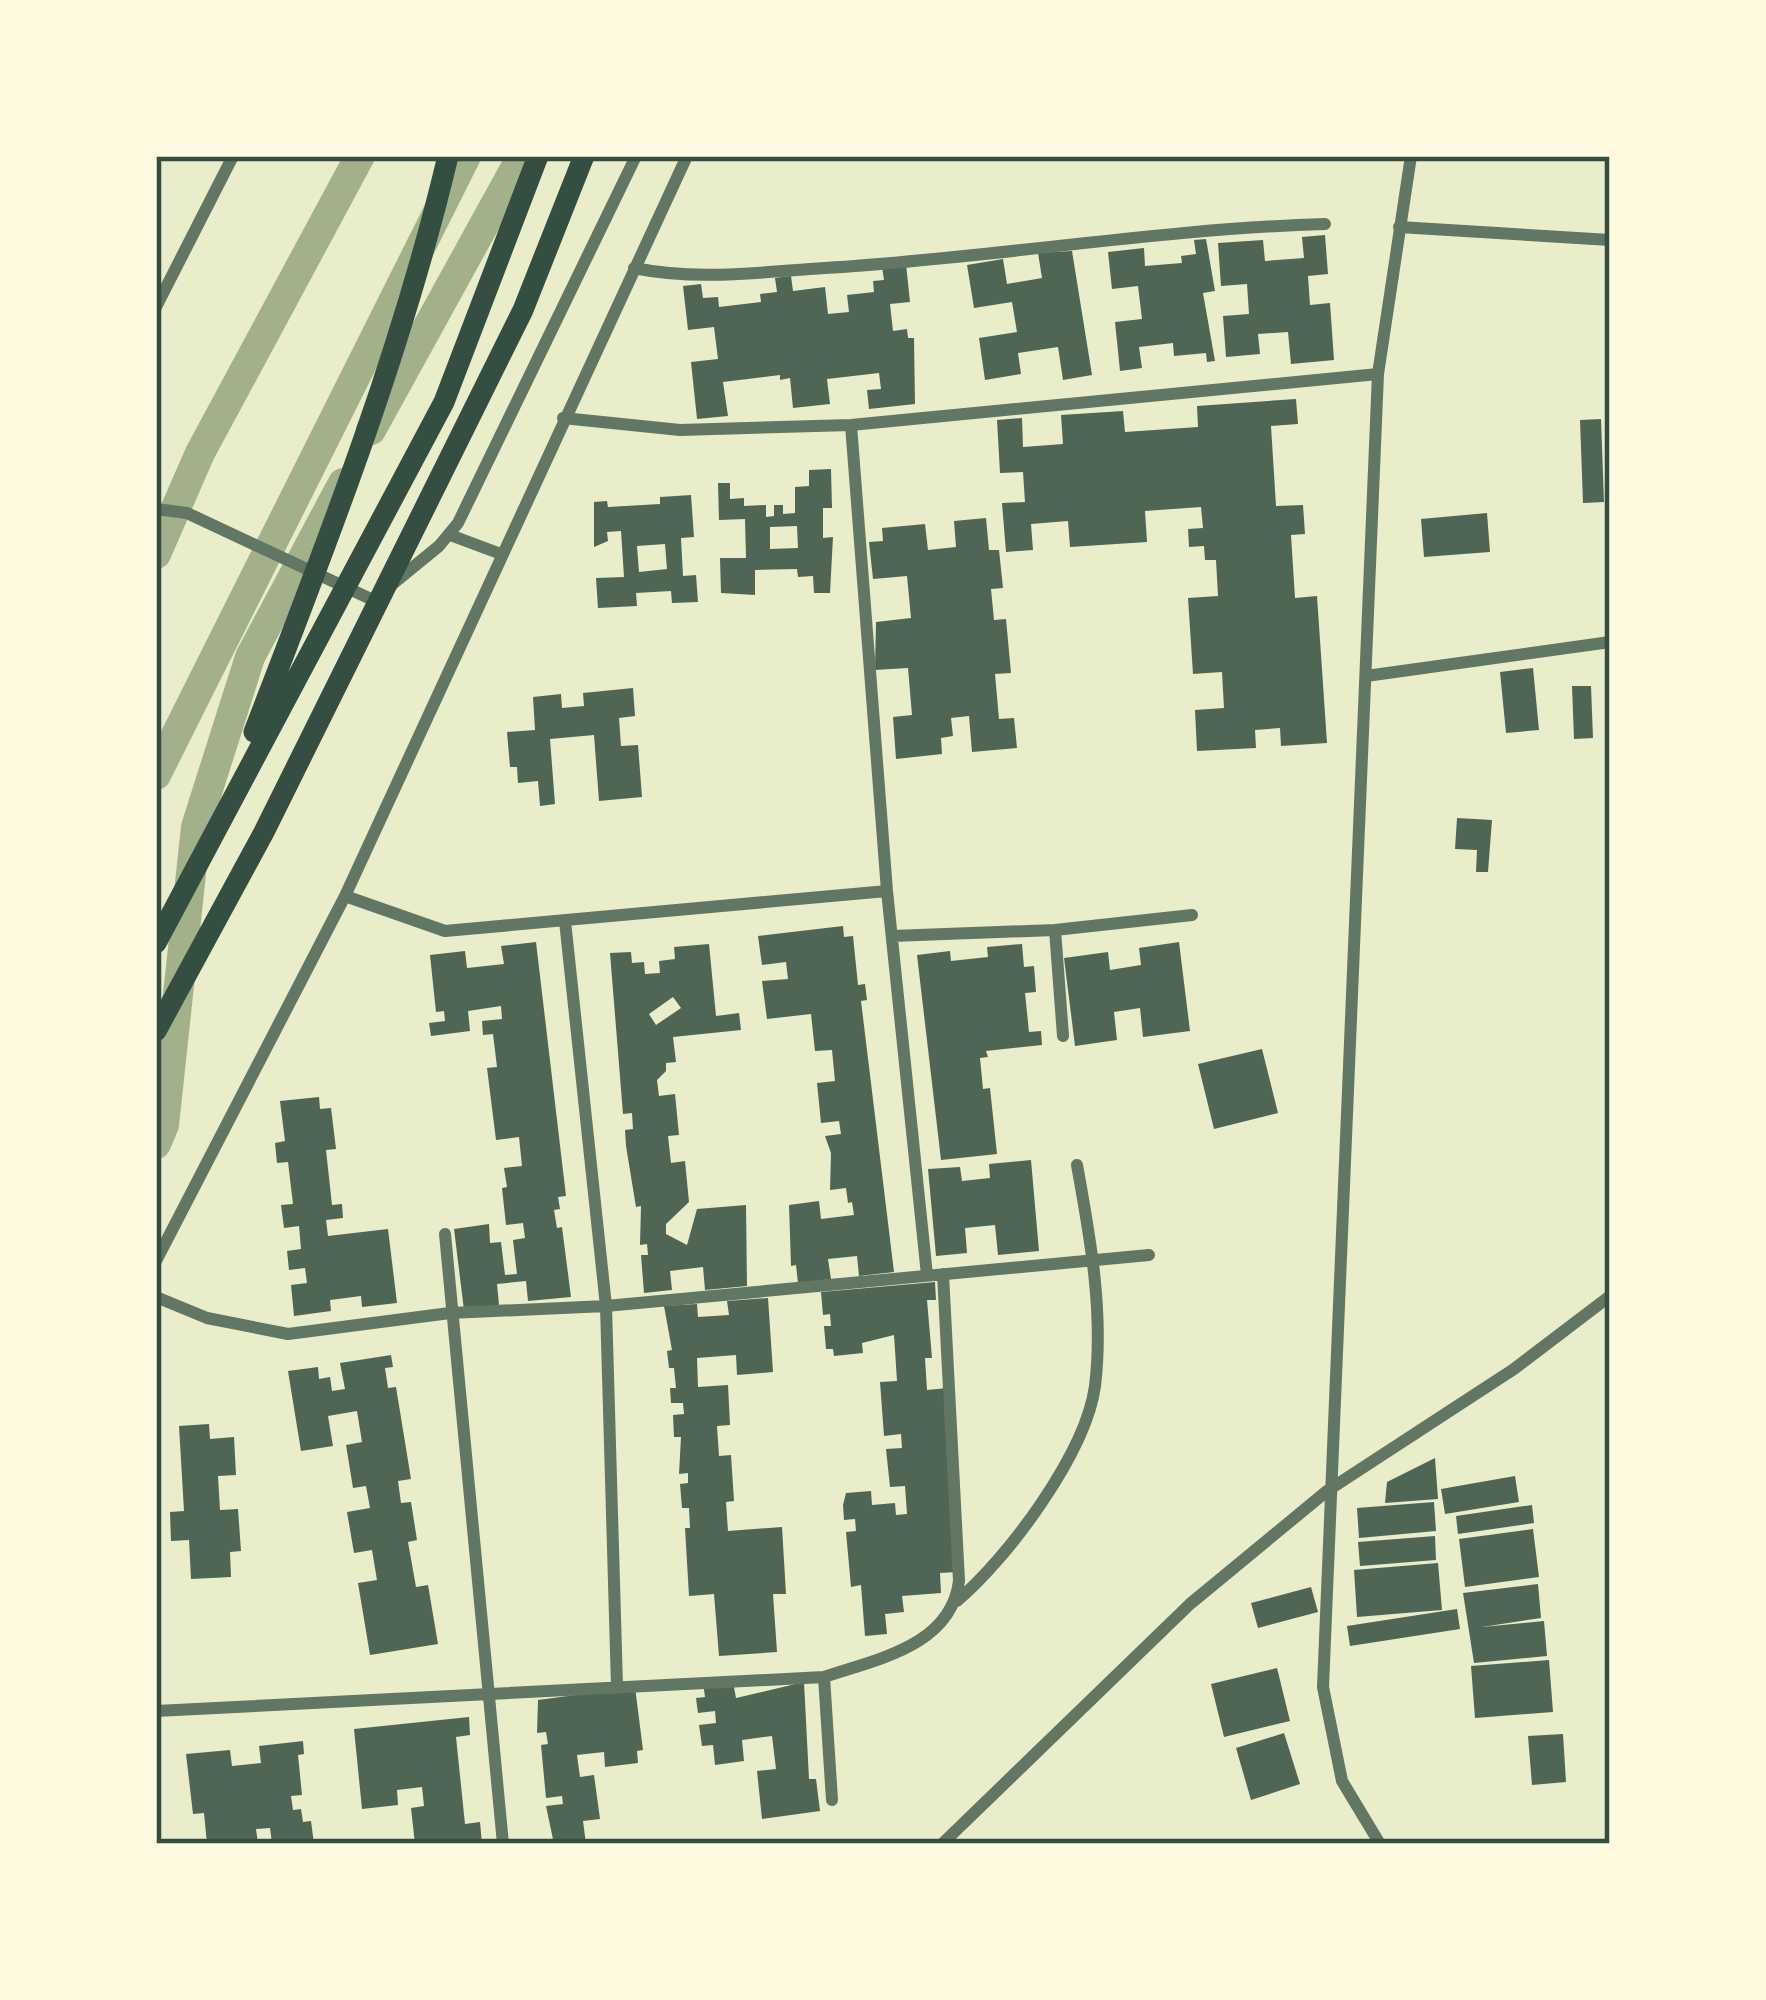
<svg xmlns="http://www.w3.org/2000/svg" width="1766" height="2000" viewBox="0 0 1766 2000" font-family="Jost,sans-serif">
<rect width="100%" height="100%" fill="#e9edc9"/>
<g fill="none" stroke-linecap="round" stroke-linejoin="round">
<!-- canal -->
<path stroke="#a3b18a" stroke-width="30" d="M371,430L522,156
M156,554L200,453L360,156
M156,775L466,156
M156,1144L164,1125L196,827L250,657L343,483"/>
</g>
<!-- building -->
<path fill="#4f6655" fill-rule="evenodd" d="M1325,235L1328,274L1308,276L1310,305L1330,303L1334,360L1291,364L1288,332L1258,334L1260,354L1226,357L1223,316L1249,314L1247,284L1221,286L1218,243L1263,240L1265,261L1304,258L1302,237Z
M1206,239L1215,291L1203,293L1215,361L1207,362L1206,353L1174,356L1173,343L1139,347L1142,368L1120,371L1115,322L1142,319L1138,286L1112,289L1108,252L1144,248L1145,266L1182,263L1181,256L1196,254L1194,240Z
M1072,251L1092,375L1063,380L1058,347L1018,353L1021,374L985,380L979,338L1017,332L1012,302L974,308L967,265L1003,259L1007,284L1042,278L1038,253Z
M906,264L910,302L890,304L893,331L907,329L908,338H914L915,404L869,409L867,390L881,389L879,373L827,379L830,404L793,408L790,378L780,380V375L723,382L728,416L697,419L691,362L718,359L714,327L688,330L683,286L701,284L703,298L718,297L719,307L761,302L760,294L777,292L775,278L791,276L793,291L825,287L828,314L849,312L847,295L874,292L873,281L884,280L882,267Z
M1296,399L1298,424L1271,426L1276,506L1303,505L1305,534L1291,535L1295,598L1317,596L1327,743L1281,746L1280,728L1255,730L1256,748L1197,751L1195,710L1224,708L1222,672L1193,674L1188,598L1218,596L1216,560H1205L1204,546L1189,547L1188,529L1203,528L1201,507L1145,511L1147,542L1070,547L1068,521L1031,524L1033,550L1006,552L1002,503L1025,502L1023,472L1000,473L997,420L1022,418L1023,447L1063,444L1061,415L1123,411L1125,432L1198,427L1197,406Z
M1601,419L1604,502L1583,503L1580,420Z
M831,469L832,508H823V538L833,537L830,593H814L813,576L798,577L797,569L755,570V595L721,593L720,558H746L745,519L719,520L718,483H730V499L744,498V506L766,505V517L774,516V505H783V514L795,513V487L809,486V470ZM797,526L798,548L770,549V527Z
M691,495L694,537L681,538L683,576L696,575L698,602L672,603L671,591L636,593L637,606L598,608L596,578L624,577L621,531L607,532L608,541L594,547V502L607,501L608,507L660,504V497ZM665,544L667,569L639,572L637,546Z
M1487,513L1490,552L1424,557L1421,519Z
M986,518L989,550H999L1003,588L991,589L994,620L1006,619L1011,673L995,674L999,719L1014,718L1017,748L972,752L969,716L951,718L953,736L941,738L942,754L896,759L893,717L912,715L908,668L875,670L876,622L911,618L907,576L873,579L869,542L883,541L882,528L925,524L928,550L956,547L954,521Z
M1533,668L1539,730L1506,733L1500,672Z
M1572,686H1591L1593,738L1574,739Z
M633,688L635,716L619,718L621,746L638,745L642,797L599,801L594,735L550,739L555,804L540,806L538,781L518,783L517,767H510L507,732L535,730L533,697L561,694L562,708L584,706L583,693Z
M1457,818L1492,820L1488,872H1476L1477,850L1455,849Z
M843,926L844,937L853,936L858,985L865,984L867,1000L861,1001L894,1272L859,1276L857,1256L828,1259L831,1279L798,1283L796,1265L791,1266L789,1205L819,1201L821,1219L854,1215L852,1202L848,1203L846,1188L830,1190L831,1153L825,1136L841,1134L839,1121L821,1123L817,1083L835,1081L832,1050L815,1051L811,1014L767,1019L762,981L788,979L786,962L762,965L758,936Z
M536,942L566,1196L558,1197L560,1209L554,1210L557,1228L562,1227L571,1297L528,1301L526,1281L497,1284L499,1305L464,1310L454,1229L489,1224L490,1243L501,1242L505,1275L517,1274L513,1240L525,1238L523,1223L506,1225L502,1188L507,1187L504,1168L522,1166L519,1137L496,1140L487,1068L497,1067L493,1034L483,1035L482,1021L502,1019L501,1006L468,1011L470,1031L431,1036L429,1023L445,1021L444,1011L436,1012L430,955L465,951L467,968L504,964L501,946Z
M1179,942L1190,1031L1143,1037L1140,1008L1114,1012L1117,1040L1075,1046L1064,958L1108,952L1110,970L1141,965L1139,948Z
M709,944L716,1016L739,1013L741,1030L673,1037L676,1062L666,1063V1071L657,1080L659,1096L675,1094L679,1135L668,1136L671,1163L685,1161L689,1202L666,1224V1234L687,1245L697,1209L746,1205L747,1286L705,1290L703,1267L670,1271L672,1290L644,1293L641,1255H648L647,1244L640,1245L641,1206L636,1207L626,1146L625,1130L633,1129L632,1113L623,1114L610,953L631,952L632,963L644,962L645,974L660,973L659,961L675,959L674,947ZM673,997L681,1008L656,1025L649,1014Z
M1022,944L1024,967L1034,966L1036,992L1025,993L1029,1032L1041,1031L1042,1045L986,1051L988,1057L980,1058L983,1089L990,1088L997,1154L941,1160L917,955L950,951L951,961L988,957L987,947Z
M1262,1049L1278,1113L1214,1129L1198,1064Z
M319,1097L320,1109L331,1108L336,1149L326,1150L332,1205L342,1204L343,1218L326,1220L328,1236L388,1229L397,1303L362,1307L361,1296L330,1300L331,1311L294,1316L291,1285L307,1283L305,1268L289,1270L287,1251L301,1249L299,1226L284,1228L281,1205L293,1204L288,1162L277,1163L275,1143L285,1141L280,1101Z
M1031,1160L1039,1251L998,1255L995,1225L965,1228L967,1253L936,1256L928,1169L960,1167L962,1181L990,1178L989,1164Z
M935,1282L936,1300H927L932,1358H925L927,1390L948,1388L957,1572L940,1573L941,1593L902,1596L904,1612L885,1614L887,1634L865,1636L861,1585L851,1587L846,1532L856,1531L855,1519L844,1520L843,1505L846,1493L871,1491L872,1505L895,1503L896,1515L907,1514L905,1486L890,1487L886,1449L902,1448L901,1434L884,1436L880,1382L897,1381L894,1335L862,1343L863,1353L834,1356L833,1349H826L824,1326H831L830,1314L823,1315L821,1292Z
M768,1298L773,1372L737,1375L736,1355L697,1358L698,1387L728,1385L730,1425L717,1426L719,1456L731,1455L734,1501L726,1502L728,1531L782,1527L786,1594H773L777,1652L719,1656L714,1594L689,1596L685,1528H690L689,1508H682L680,1484L688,1483V1473L679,1474L681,1437H674L673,1415L684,1414L683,1403H671L670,1388H676L674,1368H669L667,1351L672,1350L664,1306L697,1304L698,1317L729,1315L727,1301Z
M391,1355L393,1367L385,1368L388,1388L396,1387L411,1479L398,1481L401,1503L411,1502L417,1540L408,1542L416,1587L428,1585L438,1644L370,1655L358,1583L377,1580L372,1550L354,1553L347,1512L370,1508L366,1486L353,1488L346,1445L362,1442L357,1411L328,1416L333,1446L301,1451L288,1371L318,1367L319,1379L330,1377L332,1391L345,1389L340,1363Z
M209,1424L210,1439L234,1437L236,1475L218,1476L220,1510L238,1509L241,1551L230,1552L231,1577L191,1579L189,1540L171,1541L170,1512L184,1511L179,1426Z
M1435,1458L1438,1499L1385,1503L1387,1482Z
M1515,1476L1519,1502L1445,1514L1441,1489Z
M1434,1502L1436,1531L1359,1538L1357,1508Z
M1532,1505L1534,1523L1458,1534L1456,1516Z
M1533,1529L1539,1577L1465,1587L1459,1539Z
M1435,1536L1436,1560L1360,1566L1358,1542Z
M1438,1563L1442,1610L1357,1617L1354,1570Z
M1538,1584L1541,1618L1482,1627L1544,1621L1547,1656L1474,1663L1463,1593Z
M1311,1587L1318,1612L1258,1628L1251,1603Z
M1457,1609L1460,1629L1350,1646L1347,1626Z
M1549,1660L1553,1712L1475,1718L1471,1666Z
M1277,1668L1290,1721L1224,1737L1211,1684Z
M733,1682L736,1698L804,1682L809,1779H816L820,1811L762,1819L757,1771L776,1769L772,1736L742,1740L744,1761L715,1765L713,1745L702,1746L699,1725L716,1723L715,1711L698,1713L696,1698L705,1697L703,1683Z
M635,1687L643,1750L637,1751L638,1763L605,1767L604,1752L577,1755L580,1777L594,1775L600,1819L583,1821L586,1844H554L546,1806L563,1804L562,1796L546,1798L541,1745L548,1744L546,1732L537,1733L538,1700Z
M469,1717L470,1735L456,1737L465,1824L480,1822L482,1844H415L411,1808L424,1806L422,1787L397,1790L398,1805L362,1809L354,1729Z
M1284,1733L1300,1784L1251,1800L1236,1748Z
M1563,1734L1566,1782L1532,1785L1528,1736Z
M303,1741L304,1754L298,1755L302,1795L291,1796L293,1810L301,1809L303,1822L311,1821L314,1844L303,1839L272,1843L270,1828L256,1829L258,1844H207L204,1813L193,1814L186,1754L230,1750L232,1766L261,1763L259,1746Z"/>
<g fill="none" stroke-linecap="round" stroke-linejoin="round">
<!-- minor -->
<path stroke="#617663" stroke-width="12" d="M1399,227L1610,240
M634,268C697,281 761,272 825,268C992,258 1157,229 1325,224
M156,307L233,156
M563,418L680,430L851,425L1378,374
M851,425L887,891L927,1275
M156,509L187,513L373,600L439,546L458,523L636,156
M450,535L501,554
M1366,676L1610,642
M345,896L445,931L887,891
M565,921L606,1306L617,1686
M1055,930L1063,1036
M892,936L1055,930L1192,915
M445,1234L503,1844
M156,1261L345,896L687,156
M156,1297L207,1318L288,1334L450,1313L606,1306L1149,1255
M957,1601C1008,1558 1086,1453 1095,1386C1104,1312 1090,1237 1077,1165
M824,1677L832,1800
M156,1711L824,1677C877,1659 951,1646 959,1581L943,1274
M942,1844L1190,1604L1327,1491L1514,1369L1610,1296
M1380,1844L1342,1781L1323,1687L1378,374L1411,156"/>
<!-- trunk -->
<path stroke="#344e41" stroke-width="21" d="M254,732C327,543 401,354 448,156
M156,943L444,402L538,156
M156,1031L264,832L523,310L584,156"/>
</g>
<!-- border -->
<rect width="1766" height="2000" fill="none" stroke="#fefae0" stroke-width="318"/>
<rect x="159" y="159" width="1448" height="1682" fill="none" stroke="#344e41" stroke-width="4.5"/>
</svg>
